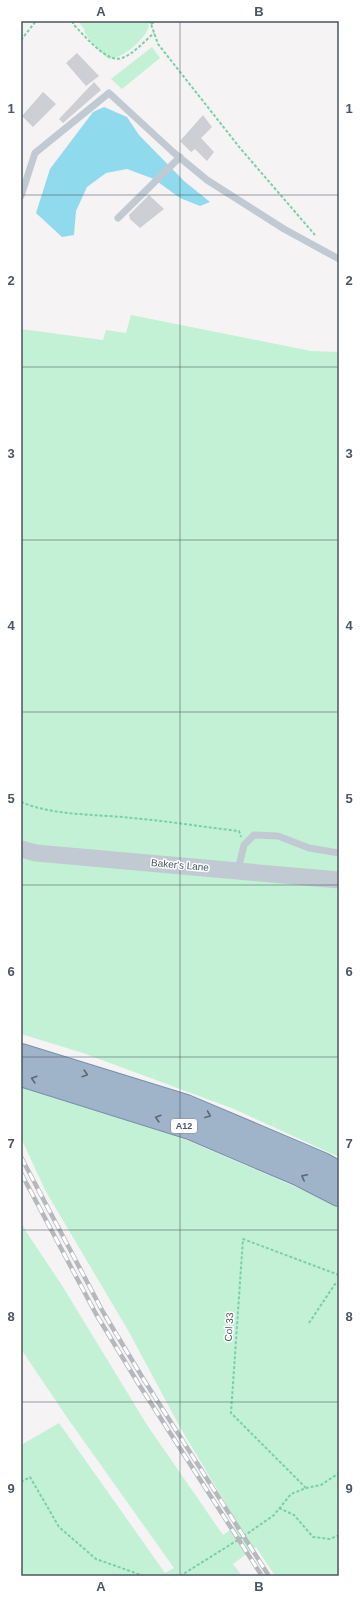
<svg xmlns="http://www.w3.org/2000/svg" width="360" height="1597" viewBox="0 0 360 1597" font-family="Arial,sans-serif">
<rect width="100%" height="100%" fill="#f5f3f3"/>
<!-- green -->
<path fill="#c3f1d5" d="M78,21H147L149,26C145,40 122,59 108,59L91,42L85,33L84,29Z
M152,47L160,58L122,89L111,79Z
M131,315L311,351L339,352V1157L234,1109L83,1053L21,1034V329L103,340L106,330L126,333Z
M21,1083L156,1127L310,1193L339,1208V1576H275L256,1547L233,1564L242,1576H21V1445L59,1423L165,1573L174,1568L66,1416L21,1349V1221L27,1233L63,1287L147,1425L223,1535L238,1524L181,1429L129,1332L45,1190L21,1138Z"/>
<!-- water -->
<path fill="#90daee" d="M104,107L127,117L139,135L184,181L210,202L200,206L180,198L154,179L127,169L106,173L87,187L76,211L74,235L62,237L36,213L50,169L93,112Z"/>
<!-- building -->
<path fill="#cdcfd5" d="M77,53L99,76L86,86L66,63Z
M94,82L101,90L63,123L59,119Z
M43,92L56,104L33,127L22,116Z
M203,115L212,127L201,138L214,152L207,161L195,149L191,152L180,141Z
M149,195L164,209L140,228L130,219L129,215Z"/>
<g fill="none" stroke-linecap="round" stroke-linejoin="round">
<defs>
<path id="trunk" d="M21,1055L186,1106L323,1164L339,1173
M21,1075L190,1128L300,1175L339,1195"/>
</defs>
<!-- trunk casing -->
<use href="#trunk" stroke="#7690ad" stroke-width="24"/>
<!-- path -->
<path stroke="#7ad0a6" stroke-width="2" stroke-dasharray="3 2" stroke-linecap="butt" d="M73,21V24C83,34 107,64 122,58C132,55 146,40 154,33
M148,21L151,24L158,44L240,148L315,235
M151,24L156,21
M21,40L36,21
M21,802C54,816 97,814 132,818C168,821 203,827 239,831L241,837
M309,1323L335,1284L339,1285
M21,1482L30,1477L59,1527L96,1559L144,1576
M306,1488L231,1413L243,1239L339,1275
M279,1508L294,1515L313,1537L330,1539L339,1535
M180,1576L241,1538L274,1515L291,1494L306,1488L321,1485L339,1473"/>
<!-- service -->
<path stroke="#c1cad2" stroke-width="7" d="M21,196L35,153L109,93L173,152L207,180L284,229L339,259
M118,218L180,157
M238,870L244,845L254,835L278,836L309,848L339,853"/>
<!-- tertiary -->
<path stroke="#c1cad2" stroke-width="17" d="M21,849L36,853L339,880"/>
<!-- trunk -->
<use href="#trunk" stroke="#9fb4c9" stroke-width="22"/>
<defs>
<path id="rail" d="M21,1157L103,1312L144,1380L269,1576
M21,1173L96,1314L138,1383L262,1576"/>
</defs>
<!-- rail casing -->
<use href="#rail" stroke="#b5b8bd" stroke-width="4.5"/>
<!-- rail -->
<use href="#rail" stroke="#fff" stroke-width="3" stroke-dasharray="9" stroke-linecap="butt"/>
</g>
<!-- one-way arrows -->
<defs><path id="oneway-chevron" d="M-2-3.5L2.5 0L-2 3.5" fill="none" stroke-width="1.6" stroke-linecap="round" stroke-linejoin="round"/></defs>
<g stroke="#5b6976">
<use href="#oneway-chevron" transform="translate(85 1074) rotate(17)"/>
<use href="#oneway-chevron" transform="translate(34 1079) rotate(-163)"/>
<use href="#oneway-chevron" transform="translate(208 1115) rotate(23)"/>
<use href="#oneway-chevron" transform="translate(158 1118) rotate(-163)"/>
<use href="#oneway-chevron" transform="translate(304 1177) rotate(-153)"/>
</g>
<!-- grid -->
<path fill="none" stroke="#4a5661" stroke-width="1" stroke-opacity="0.55" d="M180,21V1576M21,195H339M21,367H339M21,540H339M21,712H339M21,885H339M21,1057H339M21,1230H339M21,1402H339"/>
<g text-anchor="middle" dominant-baseline="central" stroke-width="3" stroke-linejoin="round" paint-order="stroke">
<!-- shield labels -->
<rect fill="#fff" stroke="#808990" stroke-width="1" x="171" y="1119" width="26" height="14" rx="3"/>
<g font-size="9" font-weight="bold" fill="#4a5661">
<text x="184" y="1126">A12</text>
</g>
<!-- street labels -->
<g font-size="10" fill="#4a5661" stroke="#fff">
<text transform="translate(180 865) rotate(5)">Baker's Lane</text>
<text transform="translate(229 1327) rotate(-86)">Col 33</text>
</g>
</g>
<!-- border -->
<rect width="360" height="1597" fill="none" stroke="#ffffff" stroke-width="44"/>
<rect x="22" y="22" width="316" height="1553" fill="none" stroke="#4a5661" stroke-width="1.5"/>
<g font-size="13" text-anchor="middle" font-weight="bold" fill="#4a5661">
<text x="101" y="16">A</text>
<text x="259" y="16">B</text>
<text x="11" y="113">1</text>
<text x="349" y="113">1</text>
<text x="11" y="285">2</text>
<text x="349" y="285">2</text>
<text x="11" y="458">3</text>
<text x="349" y="458">3</text>
<text x="11" y="630">4</text>
<text x="349" y="630">4</text>
<text x="11" y="803">5</text>
<text x="349" y="803">5</text>
<text x="11" y="976">6</text>
<text x="349" y="976">6</text>
<text x="11" y="1148">7</text>
<text x="349" y="1148">7</text>
<text x="11" y="1321">8</text>
<text x="349" y="1321">8</text>
<text x="11" y="1493">9</text>
<text x="349" y="1493">9</text>
<text x="101" y="1591">A</text>
<text x="259" y="1591">B</text>
</g>
</svg>
